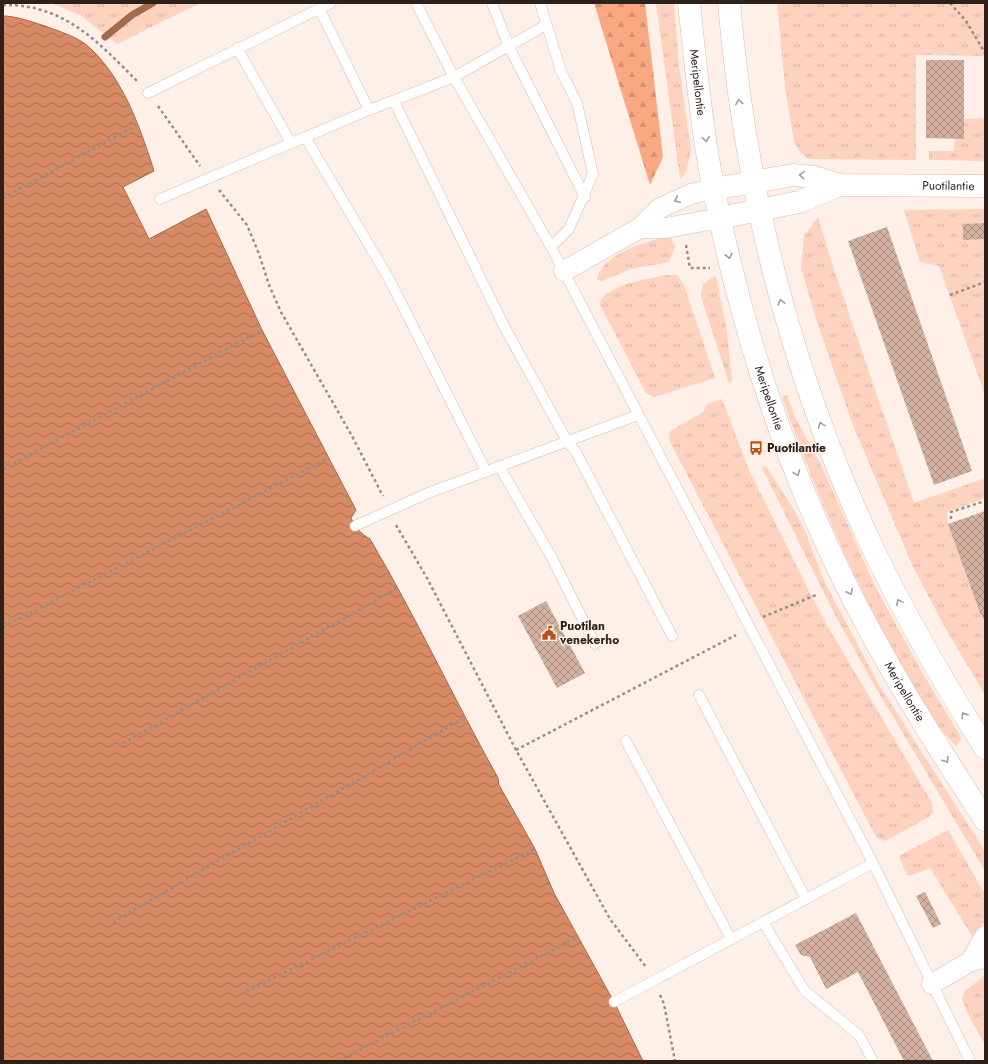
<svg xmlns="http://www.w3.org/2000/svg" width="988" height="1064" viewBox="0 0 988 1064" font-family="Jost,sans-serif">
<defs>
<pattern id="grass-tufts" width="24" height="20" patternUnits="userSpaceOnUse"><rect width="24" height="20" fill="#fdd2bf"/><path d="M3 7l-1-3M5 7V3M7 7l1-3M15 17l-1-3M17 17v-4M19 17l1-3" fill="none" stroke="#d9b4a4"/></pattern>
<pattern id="forest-firs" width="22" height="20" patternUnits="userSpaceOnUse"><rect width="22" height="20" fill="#f9a882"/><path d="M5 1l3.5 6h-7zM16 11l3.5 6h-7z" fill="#d69070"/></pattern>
<pattern id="water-waves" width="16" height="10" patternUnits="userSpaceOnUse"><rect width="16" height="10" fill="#d88a64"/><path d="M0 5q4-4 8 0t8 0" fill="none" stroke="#b07052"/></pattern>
<pattern id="building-cross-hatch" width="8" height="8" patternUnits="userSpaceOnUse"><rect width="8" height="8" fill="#d2b1a1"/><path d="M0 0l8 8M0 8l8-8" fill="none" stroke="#ab9082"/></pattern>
</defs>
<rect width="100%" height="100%" fill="#fef0e9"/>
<!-- grass -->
<path fill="url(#grass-tufts)" d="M51,3H200L117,44L80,15Z
M656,3H674L679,66L691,150L686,173L680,179Z
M777,3H985V56L916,55V160L808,159L800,152L794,142L785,86Z
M982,118L985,120V161L929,160V151H954L955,139L964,119Z
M985,209V223L963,224V239H985V395L939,266L920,262L904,210Z
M818,217L833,267L914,503L985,478V498L947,512L948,524L980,613L985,621V695L943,624L913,567L852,423L817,322L801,268L804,236Z
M670,236L675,247L669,262L631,269L602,281L597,280C600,254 648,241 670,236Z
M667,275H677L684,285L715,378L654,397L646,393L600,305L601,299C618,282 645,280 667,275Z
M716,276L727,332L732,382L729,383L701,297C701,286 705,280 716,276Z
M787,395L795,417L823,469L875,586L923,674L961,737V740L956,746C932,723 918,694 902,666C853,580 814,490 782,397Z
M722,399L749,470L810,593L828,627L932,803L933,812L929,817L885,841L876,837L669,440L670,431L703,412L707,404Z
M766,466L796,513L805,531L824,581L879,685L983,848L985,853V871L873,683L835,615L762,468Z
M948,830L985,894V922L972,936L930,868L910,876L906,874L899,856Z
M985,975V1045L967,1012L962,999L964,992Z"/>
<!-- forest -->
<path fill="url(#forest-firs)" d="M594,3H645L663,157L650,185Z"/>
<!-- water -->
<path fill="url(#water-waves)" stroke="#a56a4e" d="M3,16C16,16 32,22 45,26C61,32 79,37 91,49C124,80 141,130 154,171L123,187L149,239L206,209L262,330L356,510L351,518C355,527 361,534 370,539C416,617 454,699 498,778L499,785L535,849L554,893L614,1002L643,1061H3Z"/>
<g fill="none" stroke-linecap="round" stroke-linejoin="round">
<!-- stream -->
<path stroke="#a56a4e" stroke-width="7" d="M105,37L132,15L153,3"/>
</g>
<!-- building -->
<path fill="url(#building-cross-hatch)" d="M926,60H964V139L926,138Z
M985,223V239L963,240V224Z
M887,227L972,471L934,485L848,241Z
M985,511V621L980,613L948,524Z
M546,601L585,673L557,688L518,616Z
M925,892L941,924L933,928L916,896Z
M856,913L933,1061H904L858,972L826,989L810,957L801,955L795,945Z"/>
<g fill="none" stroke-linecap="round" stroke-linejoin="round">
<defs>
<path id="lane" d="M416,3L454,77L551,247L873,863L970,1061
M492,3L509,47L585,197
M540,3L561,71L577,103L593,174L569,229L551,247
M320,10L369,110
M237,48L291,143
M148,93L331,3
M394,101L505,328L567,441L576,452L672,636
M305,137L388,277L486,471
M160,199L369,110L454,77L546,25
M499,466L552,558L595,644
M355,526L428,493L638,415
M699,695L806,899
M626,741L731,939
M763,922L805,991L859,1035L873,1061
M614,1002L873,863"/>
<path id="street" d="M640,228H666L720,218
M564,271L640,228L660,208L691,194L714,189
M971,961L985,936
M932,984L971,961L985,958"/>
<g id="secondary">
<path id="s1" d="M714,189L793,175L814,177L840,185L985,186"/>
<path d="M720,218L799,202L840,185"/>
</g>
<g id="primary">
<path id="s2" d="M689,3C695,59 700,115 710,170C740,330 792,488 870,631C905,696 945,758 985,820"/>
<path d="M729,3C745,188 790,370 868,538C902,611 942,680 985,748"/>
</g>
</defs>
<!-- lane casing -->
<use href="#lane" stroke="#dcbaab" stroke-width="11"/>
<!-- street casing -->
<use href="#street" stroke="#dcbaab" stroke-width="21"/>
<!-- secondary casing -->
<use href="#secondary" stroke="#dcbaab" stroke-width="23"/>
<!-- primary casing -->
<use href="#primary" stroke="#dcbaab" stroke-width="23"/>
<!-- path -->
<path stroke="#9a8c86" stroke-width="2.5" stroke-dasharray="3 3" stroke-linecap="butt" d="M950,3L966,21L985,53
M3,5C64,4 97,41 137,81
M158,106L200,166
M219,190L247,225L259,254L269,285L281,312L352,436L383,496
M3,198L139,124
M686,245L690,268H710
M950,295L985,282
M3,469L262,330
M951,519V512L985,501
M396,525L427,578L516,750L610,919L646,967
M763,617L816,595
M3,627L329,458
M118,746L398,588
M516,750L736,635
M113,922L464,718
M241,994L535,849
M660,995L664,1004L675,1061
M338,1061L578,937"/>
<!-- lane -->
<use href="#lane" stroke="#fff" stroke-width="10"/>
<!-- street -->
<use href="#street" stroke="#fff" stroke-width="20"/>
<!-- secondary -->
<use href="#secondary" stroke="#fff" stroke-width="22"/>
<!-- primary -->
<use href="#primary" stroke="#fff" stroke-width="22"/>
</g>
<!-- one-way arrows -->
<defs><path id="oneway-chevron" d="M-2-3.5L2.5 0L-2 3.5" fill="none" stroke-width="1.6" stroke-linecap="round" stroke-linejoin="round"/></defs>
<g stroke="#a19b98">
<use href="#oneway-chevron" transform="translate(739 102) rotate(-99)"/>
<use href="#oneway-chevron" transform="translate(706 139) rotate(82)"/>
<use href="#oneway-chevron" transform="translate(802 175) rotate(-177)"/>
<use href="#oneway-chevron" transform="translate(677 200) rotate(155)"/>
<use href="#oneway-chevron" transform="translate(729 256) rotate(77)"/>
<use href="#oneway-chevron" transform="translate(781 302) rotate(-105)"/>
<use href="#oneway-chevron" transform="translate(821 425) rotate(-111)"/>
<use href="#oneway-chevron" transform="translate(797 473) rotate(69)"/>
<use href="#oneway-chevron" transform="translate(850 592) rotate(64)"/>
<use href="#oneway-chevron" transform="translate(899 602) rotate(-118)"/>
<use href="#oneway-chevron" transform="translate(964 715) rotate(-122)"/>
<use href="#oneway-chevron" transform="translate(946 760) rotate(58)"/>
</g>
<!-- icons -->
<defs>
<symbol id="bus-bare" viewBox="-9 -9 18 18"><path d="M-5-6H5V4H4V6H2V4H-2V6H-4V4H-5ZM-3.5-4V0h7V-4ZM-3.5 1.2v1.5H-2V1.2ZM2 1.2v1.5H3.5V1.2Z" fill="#b55319" stroke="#fef0e9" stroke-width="2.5" paint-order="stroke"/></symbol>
<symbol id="civic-bare" viewBox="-9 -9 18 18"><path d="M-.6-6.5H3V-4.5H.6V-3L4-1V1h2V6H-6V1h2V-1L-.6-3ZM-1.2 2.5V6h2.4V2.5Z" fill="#b55319" stroke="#fef0e9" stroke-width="2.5" paint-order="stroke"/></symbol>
</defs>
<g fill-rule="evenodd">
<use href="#bus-bare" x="746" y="438" width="20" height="20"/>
<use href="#civic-bare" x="539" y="623" width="20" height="20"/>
</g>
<g text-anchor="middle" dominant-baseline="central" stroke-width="3" stroke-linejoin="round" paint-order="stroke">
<!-- street labels -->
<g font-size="12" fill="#2e211b" stroke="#fef0e9">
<text stroke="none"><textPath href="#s2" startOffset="80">Meripellontie</textPath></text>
<text stroke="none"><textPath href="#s1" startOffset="237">Puotilantie</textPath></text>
<text stroke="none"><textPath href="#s2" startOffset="404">Meripellontie</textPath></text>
<text stroke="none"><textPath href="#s2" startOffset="728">Meripellontie</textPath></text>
</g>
<!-- poi labels -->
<g font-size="12" font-weight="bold" fill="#2e211b" stroke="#fef0e9" text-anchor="start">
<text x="767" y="448">Puotilantie</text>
<text x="560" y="626">Puotilan<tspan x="560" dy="14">venekerho</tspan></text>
</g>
</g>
<!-- border -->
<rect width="988" height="1064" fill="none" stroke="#2e211b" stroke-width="8"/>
</svg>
